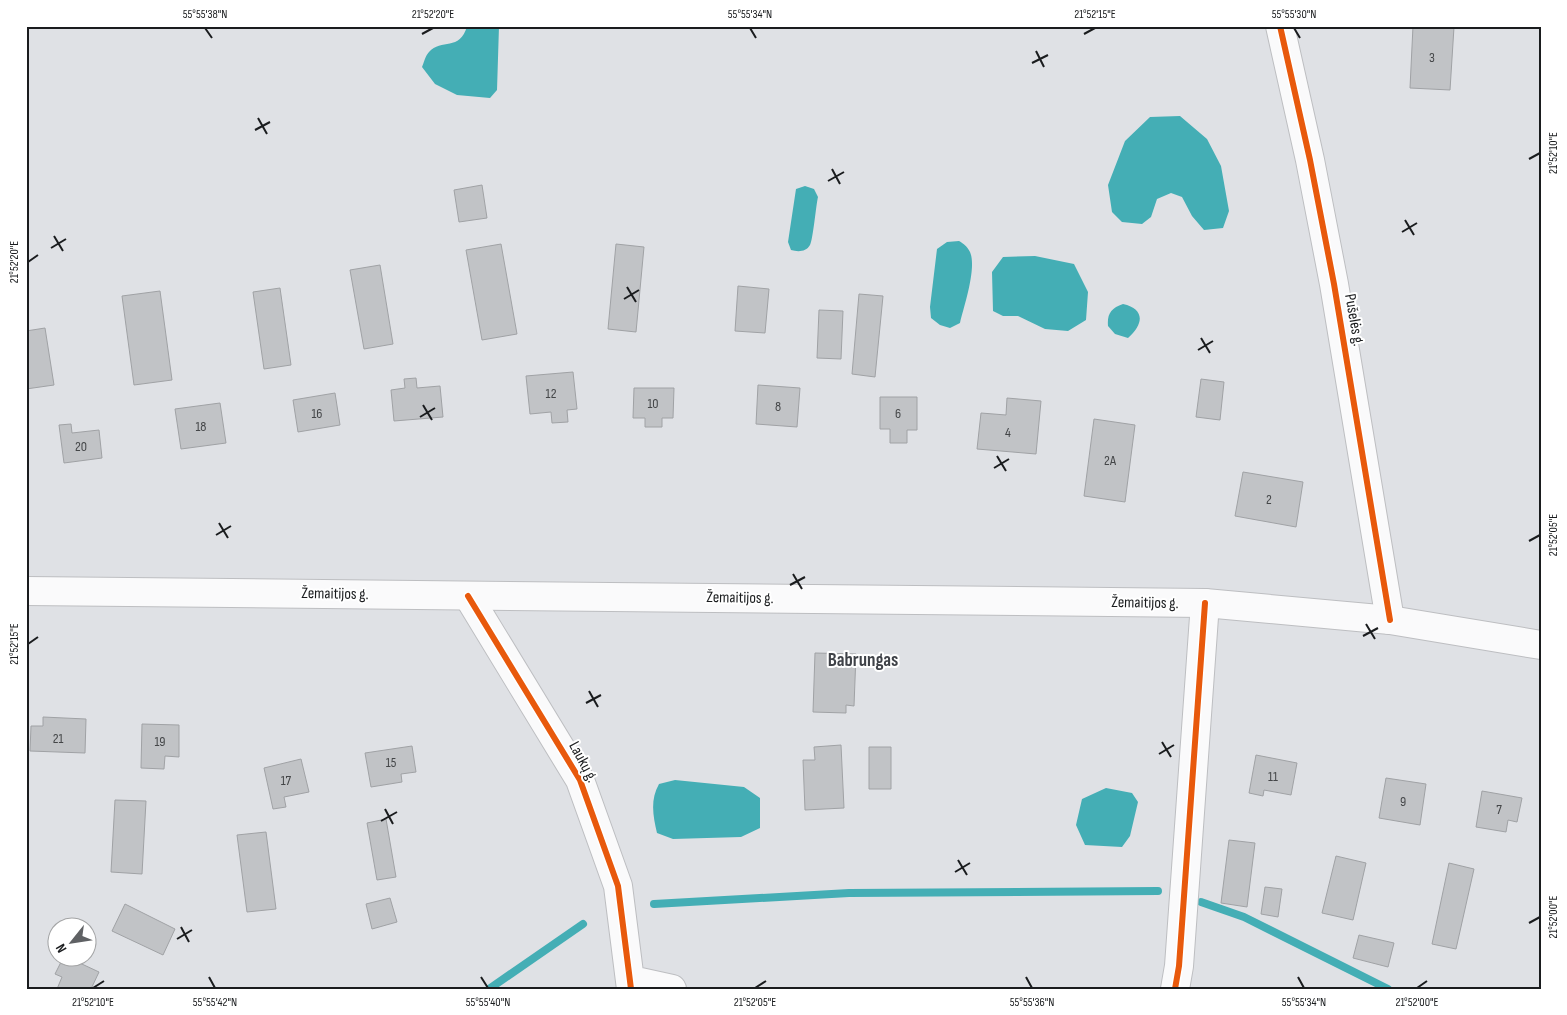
<svg xmlns="http://www.w3.org/2000/svg" width="1567" height="1015" viewBox="0 0 1567 1015" font-family="'Sofia Sans Condensed',sans-serif">
<rect width="100%" height="100%" fill="#dfe1e5"/>
<!-- water -->
<path fill="#44aeb5" d="M467,26H499L497,90L490,98L457,95L435,84L422,67C424,63 425,56 429,52C441,38 460,52 467,26Z
M1180,116L1207,139L1221,166L1229,211L1223,228L1204,230L1192,216L1182,197L1171,193L1157,199L1151,217L1142,224L1122,222L1112,212L1108,185L1125,141L1150,117Z
M805,186L814,189L818,197C816,205 813,240 810,245C806,252 798,252 791,250L788,242L796,189Z
M959,241C964,244 967,246 970,252C977,268 964,306 960,323L950,328L940,325L931,318L930,307L937,249L947,242Z
M1035,256L1074,264L1088,292L1086,320L1068,331L1045,329L1018,316H1003L993,311L992,272L1003,257Z
M1123,304C1145,309 1144,324 1128,338L1115,334L1108,326C1107,314 1111,308 1123,304Z
M675,780L744,787L760,798V828L741,837L673,839L657,833C653,816 650,800 659,784Z
M1106,788L1132,793L1138,802L1130,836L1122,847L1085,845L1076,825L1082,799Z"/>
<g fill="none" stroke-linecap="round" stroke-linejoin="round">
<!-- stream -->
<path stroke="#44aeb5" stroke-width="8" d="M1201,902L1244,917L1388,989
M654,904L849,893L1158,891
M489,989L583,924"/>
</g>
<!-- building -->
<path fill="#c1c3c6" stroke="#a0a2a5" d="M1413,26L1454,27L1450,90L1410,88Z
M482,185L487,218L459,222L454,190Z
M501,244L517,334L482,340L466,250Z
M616,244L644,247L636,332L608,329Z
M380,265L393,344L364,349L350,270Z
M738,286L769,289L765,333L735,331Z
M280,288L291,365L264,369L253,292Z
M160,291L172,380L134,385L122,296Z
M859,294L883,296L875,377L852,374Z
M819,310L843,311L841,359L817,358Z
M45,328L54,385L26,389V331Z
M573,372L577,409L567,410L568,422L552,423L551,412L530,414L526,376Z
M416,378L417,388L440,386L443,417L394,421L391,390L405,388L404,379Z
M1201,379L1224,382L1220,420L1196,417Z
M758,385L800,388L797,427L756,424Z
M634,388H674L673,418H662V427H645V418H633Z
M335,393L340,425L298,432L293,400Z
M880,397H917V430H907V443H890V429H880Z
M1007,398L1041,401L1036,454L977,449L981,413L1006,415Z
M220,403L226,443L181,449L175,409Z
M1094,419L1135,425L1125,502L1084,496Z
M71,424L72,433L99,430L102,458L64,463L59,425Z
M1243,472L1303,482L1296,527L1235,516Z
M815,653L856,654L854,706L846,705V713L813,712Z
M43,717L86,719L85,753L30,751L31,726H43Z
M142,724L179,725V757L165,756L164,769L141,768Z
M841,745L844,808L805,810L803,760H815L814,747Z
M412,746L416,772L401,774L402,782L371,787L365,753Z
M869,747H891V789H869Z
M1256,755L1297,763L1291,795L1264,790L1263,796L1249,793Z
M301,759L309,792L284,797L286,807L273,809L264,768Z
M1386,778L1426,784L1420,825L1379,818Z
M1482,791L1522,798L1517,822L1508,820L1506,832L1476,827Z
M115,800L146,801L142,874L111,872Z
M386,819L396,877L377,880L367,823Z
M266,832L276,909L247,912L237,835Z
M1229,840L1255,843L1247,907L1221,903Z
M1336,856L1366,863L1353,920L1322,913Z
M1449,863L1474,869L1456,949L1432,944Z
M1265,887L1282,889L1278,917L1261,914Z
M390,898L397,922L372,929L366,904Z
M125,904L175,929L163,955L112,931Z
M1359,935L1394,943L1388,967L1353,958Z
M63,958H69L99,972L91,989H57L62,977L55,974Z"/>
<g fill="none" stroke-linecap="round" stroke-linejoin="round">
<defs>
<path id="minor" d="M1280,26L1310,160L1334,284L1390,620
M468,596L580,780L618,886L631,989
M631,980L672,989
M1175,989L1179,966L1205,603"/>
<path id="major" d="M26,591L1205,603L1390,620L1541,645"/>
</defs>
<!-- minor casing -->
<use href="#minor" stroke="#bdbec1" stroke-width="30"/>
<!-- major casing -->
<use href="#major" stroke="#bdbec1" stroke-width="30"/>
<!-- minor -->
<use href="#minor" stroke="#fafafb" stroke-width="28"/>
<!-- major -->
<use href="#major" stroke="#fafafb" stroke-width="28"/>
<defs>
<path id="cycleway" d="M1280,26L1310,160L1334,284L1390,620
M468,596L580,780L618,886L631,989
M1175,989L1179,966L1205,603"/>
</defs>
<!-- cycleway casing -->
<use href="#cycleway" stroke="#fff" stroke-width="9"/>
<!-- cycleway -->
<use href="#cycleway" stroke="#e8590c" stroke-width="6"/>
</g>
<!-- ticks -->
<path fill="none" stroke="#1a1c1e" stroke-width="2" d="M205,28L212,38M750,28L756,38M1294,28L1300,38M422,34L433,28M1084,34L1095,28M1036,51L1044,67M1032,63L1048,55M258,118L267,134M255,130L270,122M1529,159L1540,153M832,169L840,184M828,181L844,172M1405,220L1414,235M1402,232L1417,223M54,236L63,251M51,248L66,239M28,262L38,255M627,287L636,302M624,299L639,290M1201,338L1210,353M1198,350L1213,341M423,405L432,420M420,417L435,408M997,456L1006,471M994,468L1009,459M219,523L228,538M216,535L231,526M1529,541L1540,535M793,574L802,589M790,585L805,577M1366,624L1375,639M1363,636L1378,628M28,644L38,637M589,691L598,707M586,703L601,695M1162,742L1171,757M1159,754L1174,745M385,809L393,824M381,821L397,812M958,860L967,875M955,872L970,863M1529,923L1540,917M181,927L189,942M177,939L192,930M209,977L215,988M481,977L488,988M1026,977L1032,988M1298,977L1304,988M93,988L104,981M755,988L766,981M1417,988L1427,981"/>
<g text-anchor="middle" dominant-baseline="central" stroke-width="4" stroke-linejoin="round" paint-order="stroke">
<!-- number labels -->
<g font-size="14" fill="#444648">
<text x="1432" y="57">3</text>
<text x="551" y="393">12</text>
<text x="653" y="403">10</text>
<text x="778" y="406">8</text>
<text x="317" y="413">16</text>
<text x="898" y="413">6</text>
<text x="201" y="426">18</text>
<text x="1008" y="432">4</text>
<text x="81" y="446">20</text>
<text x="1110" y="460">2A</text>
<text x="1269" y="499">2</text>
<text x="58" y="738">21</text>
<text x="160" y="741">19</text>
<text x="391" y="762">15</text>
<text x="1273" y="776">11</text>
<text x="286" y="780">17</text>
<text x="1403" y="801">9</text>
<text x="1499" y="809">7</text>
</g>
<!-- street labels -->
<g font-size="16" fill="#1a1c1e" stroke="#fff">
<text transform="translate(1354 320) rotate(80)">Pušelės g.</text>
<text transform="translate(335 594) rotate(1)">Žemaitijos g.</text>
<text transform="translate(740 598) rotate(1)">Žemaitijos g.</text>
<text transform="translate(1145 603) rotate(1)">Žemaitijos g.</text>
<text transform="translate(583 762) rotate(62)">Laukų g.</text>
</g>
<!-- quarter labels -->
<g font-size="19" font-weight="bold" fill="#3f4248" stroke="#fff">
<text x="863" y="660">Babrungas</text>
</g>
</g>
<!-- border -->
<rect width="1567" height="1015" fill="none" stroke="#ffffff" stroke-width="55"/>
<!-- north arrow -->
<g transform="translate(72 942) rotate(240)"><circle r="24" fill="#ffffff" stroke="#a3a4a5"/>
<path d="M0-4L9 19L0 12L-9 19Z" fill="#5f6164"/>
<text y="-8" font-size="14" font-weight="bold" text-anchor="middle" fill="#1a1c1e">N</text>
</g>
<rect x="28" y="28" width="1512" height="960" fill="none" stroke="#1a1c1e" stroke-width="2"/>
<g font-size="12" text-anchor="middle" fill="#1a1c1e">
<text x="205" y="18">55°55'38"N</text>
<text x="433" y="18">21°52'20"E</text>
<text x="750" y="18">55°55'34"N</text>
<text x="1095" y="18">21°52'15"E</text>
<text x="1294" y="18">55°55'30"N</text>
<text transform="translate(1553 153) rotate(-90)" y="4">21°52'10"E</text>
<text transform="translate(14 262) rotate(-90)" y="4">21°52'20"E</text>
<text transform="translate(1553 535) rotate(-90)" y="4">21°52'05"E</text>
<text transform="translate(14 644) rotate(-90)" y="4">21°52'15"E</text>
<text transform="translate(1553 917) rotate(-90)" y="4">21°52'00"E</text>
<text x="93" y="1006">21°52'10"E</text>
<text x="215" y="1006">55°55'42"N</text>
<text x="488" y="1006">55°55'40"N</text>
<text x="755" y="1006">21°52'05"E</text>
<text x="1032" y="1006">55°55'36"N</text>
<text x="1304" y="1006">55°55'34"N</text>
<text x="1417" y="1006">21°52'00"E</text>
</g>
</svg>
